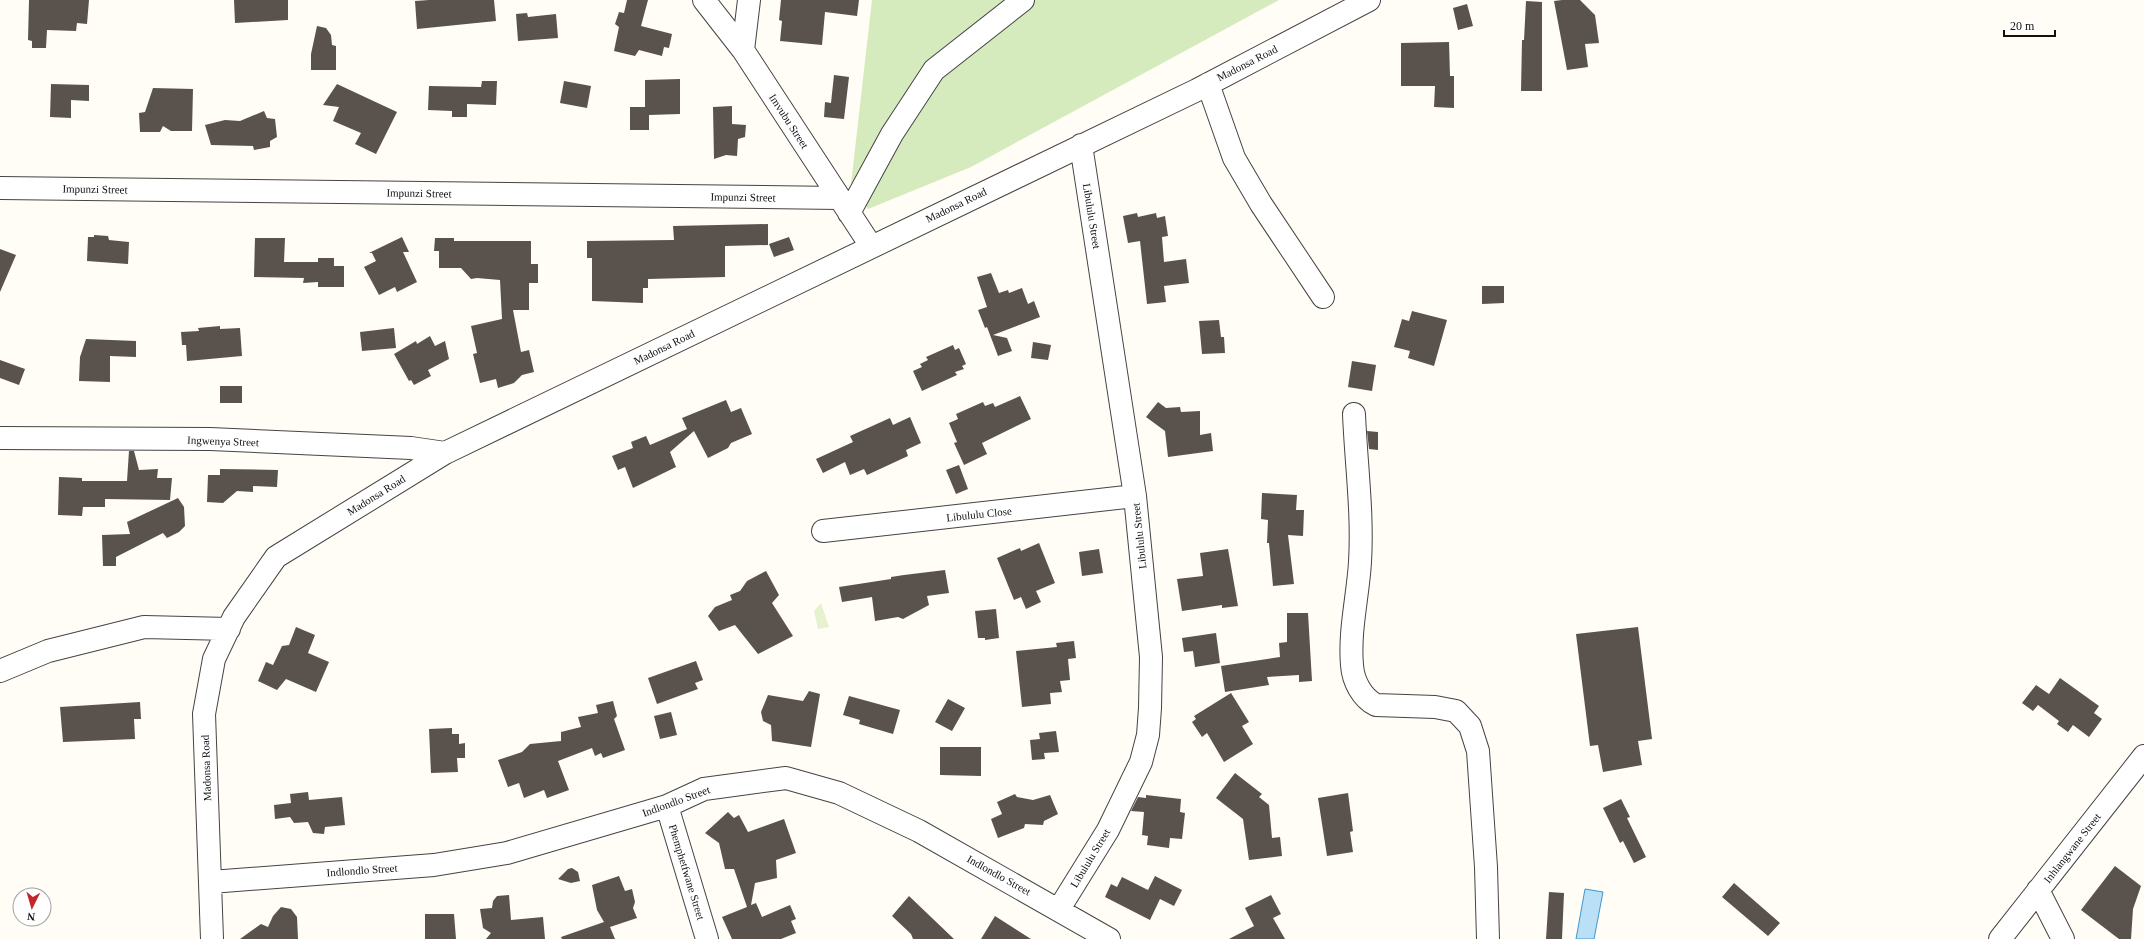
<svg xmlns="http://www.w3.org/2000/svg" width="2144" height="939" viewBox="0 0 2144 939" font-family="'Times New Roman',serif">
<rect width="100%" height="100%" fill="#fffdf5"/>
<!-- green -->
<path fill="#d5ebbd" d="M872,0H1279L971,167L868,209L851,184Z"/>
<!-- pitch -->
<path fill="#e6f2cf" d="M821,603L829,627L818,629L814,611Z"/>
<!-- water -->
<path fill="#b9e0f7" stroke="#3f96cf" d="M1585,889L1603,892L1594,939H1576Z"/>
<!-- building -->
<path fill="#5a524d" d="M29,0H89L87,24L77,23L76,31L47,30L46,48H32V41L28,40Z
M234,0H288V20L235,23Z
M429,0H494L496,21L417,29L415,1Z
M627,0H648L641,26L672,34L669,48L664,47L662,56L639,50L635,56L614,51L619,27L615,24L619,12L624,13Z
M781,0H859L857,16L825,12L822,45L780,41L782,21L779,20Z
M1562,0H1580L1595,15L1599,43L1585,44L1588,67L1567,70L1554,1Z
M1526,1L1542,2V91H1521L1522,40H1524Z
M1467,4L1473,26L1458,30L1453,8Z
M527,13L528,17L556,14L558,38L518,41L516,14Z
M317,26L326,28L331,35L332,45L336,46V70H311V54Z
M1449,42L1450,76H1454V108L1434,107L1435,86H1401V43Z
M834,75L849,77L844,119L824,117L825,102L831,103Z
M680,79V114L649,115V130H630V107H645V80Z
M482,81H497L496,105L467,104V117H452V111L428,110L429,86L481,87Z
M564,81L591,86L587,108L560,103Z
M51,84L89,85V101L71,100V118L50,117Z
M337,84L397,112L376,154L355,144L361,133L333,121L339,107L323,105Z
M153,88L193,89L192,131H171L163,126L160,132H140L139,113L145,112Z
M732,106V124L746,125L745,137L738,139L737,156L726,155L714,159L713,107Z
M264,111L267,118L275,119L277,137L270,141V147L254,150L253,146L211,145L205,125L225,120L240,121Z
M1137,213L1138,217L1156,213L1157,218L1165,216L1168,236L1162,237L1164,262L1186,259L1189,283L1164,286L1166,302L1147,304L1140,241L1128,243L1123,216Z
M768,224V245L725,246V277L648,279V288H643V303L592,301V258H587V241L674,240L673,226Z
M94,235L108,236L109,240L129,242L128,264L87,261L88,237H94Z
M402,237L409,252H403L417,282L397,292L395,287L379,295L364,267L376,261L372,253H369Z
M789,237L794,250L774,257L769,244Z
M255,238H285L284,262H318V258H334V266H344V287H318V282L303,283L304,278L254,277Z
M435,238H454V241H531V264H538V283H529V310H513L521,352L529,350L534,372L522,375L514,383L498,388L496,379L480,383L473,354L477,353L471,326L502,319L500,280L477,278L471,279L461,268H439V251H434Z
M0,249L16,255L0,292Z
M991,273L999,293L1008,290L1009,293L1022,288L1028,304L1034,301L1040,317L993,335L1007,338L1012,351L998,356L987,327L985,328L978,310L987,307L977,277Z
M1482,286H1504V303L1482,304Z
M1412,311L1447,320L1434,366L1408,358L1410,351L1394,347L1402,319L1409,321Z
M1219,320L1221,337H1224L1225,353L1202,354L1199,321Z
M220,326V329L240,328L242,356L187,361L186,345H182L181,332L199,331L198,328Z
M394,328L396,348L362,351L360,332Z
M430,336L435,346L445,341L449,359L428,370L431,376L414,385L411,380L409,381L394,354L416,341L417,344Z
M86,339L136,341V357L110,356V382L79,381L80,357Z
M1033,342L1051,345L1048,360L1031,358Z
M953,345L955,350L959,348L966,364L962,366L964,369L955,372L957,375L922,391L913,371L922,367L920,364L928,360L926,357Z
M0,360L25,369L19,385L0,378Z
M1352,361L1376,365L1372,391L1348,387Z
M220,386H242V403H220Z
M1020,396L1031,419L982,443L987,454L964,465L954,443L957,442L949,423L958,419L956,414L983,402L985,406L993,403L995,407Z
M726,400L731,412L741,408L752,434L731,443L728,448L708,458L694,431L670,452L676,467L633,488L625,467L618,470L612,456L633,448L631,442L646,436L650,445L687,429L682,418Z
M1158,402L1166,408L1180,407L1181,412L1200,411V435L1211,433L1213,451L1168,457L1165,431L1146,417Z
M910,417L921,443L906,450L908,456L867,475L864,469L850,475L845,462L823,473L816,459L853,442L850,436L890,418L893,425Z
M1367,431L1378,432V450L1369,449Z
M129,451H134L139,470L158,469L157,478H172L170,500L105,499V507H83L82,516L58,515L59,477L82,478V481H127Z
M959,465L968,489L956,494L946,470Z
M220,469L278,470L277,487L253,486V492L237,491L223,503L207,502L208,475H220Z
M1262,493L1297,495L1296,510H1304L1303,536L1288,535L1294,584L1273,586L1269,543H1267L1268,520L1261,519Z
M178,498L184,507L185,526L179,532L167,538L163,533L116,557V566H103L102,535L130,534L127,522Z
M1039,543L1055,583L1036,591L1041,602L1026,609L1021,597L1014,600L997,558L1020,548L1021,551Z
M1099,549L1103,573L1082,576L1079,552Z
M1228,549L1238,606L1222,608V605L1182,611L1177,579L1203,576L1200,553Z
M945,570L949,593L927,596L929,605L903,619L898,617L875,621L872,597L842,602L839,587L891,579V577L904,575Z
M766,571L779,595L772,603L793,636L758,654L735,625L719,631L708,616L715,607L732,600L730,595L740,591L747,581Z
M996,609L999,638L985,640V638H978L975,611Z
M1287,613H1308L1312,681L1299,682V675L1267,677L1269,685L1225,692L1221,666L1280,657L1279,643L1287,642Z
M296,627L315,635L308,653L329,662L316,692L286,679L277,690L258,681L266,662L273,665L282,646L289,645Z
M1638,627L1652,739L1638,741L1642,765L1603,772L1598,745L1590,746L1576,634Z
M1216,633L1220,663L1195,667L1193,651L1184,652L1182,638Z
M1074,641L1076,658L1068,659L1070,680L1060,681L1062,692L1050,693L1051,704L1022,707L1016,651L1057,647L1056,643Z
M696,661L703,680L695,683L698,689L657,704L648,678Z
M2060,678L2099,706L2094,713L2102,719L2089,737L2073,725L2068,732L2057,724L2059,721L2038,705L2033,711L2022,703L2036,685L2049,694Z
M809,691L820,694L811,747L772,741L771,725L763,721L761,712L768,695L803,701Z
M1231,693L1249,722L1242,726L1253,744L1224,762L1207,733L1202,737L1192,722L1196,719L1194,716Z
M849,696L900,710L893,734L859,724L860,720L843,715Z
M948,699L965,708L952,731L935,722Z
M613,701L617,716L614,719L625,750L603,758L601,753L595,756L592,748L558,761L569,790L547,798L544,790L524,798L519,783L508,787L498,760L522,752L530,744L561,741V732L581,727L578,717L598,713L596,705Z
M140,702L141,719H134L135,739L63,742L60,707Z
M671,712L677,735L660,739L654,716Z
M452,728V734H459V744L465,743V758H457L458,772L431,773L429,729Z
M1056,731L1059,752L1044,753L1045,759L1032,760L1030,740L1040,739L1039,733Z
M940,747H981V776L940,775Z
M1235,773L1262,794L1259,797L1269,805L1272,838L1280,837L1282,856L1249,860L1243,819L1216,798Z
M308,792L309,800L342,797L345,825L325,827L324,834L313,833L308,822L294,823L290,817L275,819L274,805L291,803L290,794Z
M1348,793L1353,831L1350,832L1353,852L1327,856L1318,798Z
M1015,794L1017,797L1033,800L1050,795L1058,814L1044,821L1043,825L1025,824L1024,828L998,838L991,819L1002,814L997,802Z
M1146,795L1181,799L1180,812L1185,813L1182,839L1170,838L1169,848L1147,845L1148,836L1142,835L1144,812L1131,811L1138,797L1146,798Z
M1621,799L1630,817L1627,818L1646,857L1634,863L1623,841L1620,843L1603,808Z
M728,812L734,818L739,815L748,832L784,819L796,853L776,860L777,878L755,883L751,905L756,903L762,917L790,905L796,919L791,921L796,933L781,939H732L722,917L747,907L734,869H725L719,843L705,833Z
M2115,866L2141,886L2133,909L2131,939H2119L2081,910Z
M572,868L578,872L580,881L571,883L558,879L568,869Z
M619,876L625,891L632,889L635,902L633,908L637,918L610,927L615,939H562L561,937L604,922L597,910L592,885Z
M1155,876L1182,890L1174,906L1160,899L1150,920L1105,897L1111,884L1117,887L1122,877L1148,890Z
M1734,883L1780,923L1768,936L1722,897Z
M1549,892L1564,893L1562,939H1546Z
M509,895L511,920L543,917L545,939H486L491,933L483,928L480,909L492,908L493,901L497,896Z
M1271,895L1281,914L1273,918L1285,939H1229L1254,926L1245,908Z
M909,896L954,939H913L911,934L892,916Z
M281,907L291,909L297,917L298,939H240L261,924L268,927L273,916Z
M425,914H454L456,939H425Z
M995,916L1031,939H981Z"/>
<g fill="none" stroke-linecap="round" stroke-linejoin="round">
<defs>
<path id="minor" d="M704,0L743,50L871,246
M743,50L749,0
M1208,84L1234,158L1261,204L1323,297
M0,188L839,198
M849,213L892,134L934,70L1023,0
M1354,414C1356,463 1363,513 1360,562C1358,596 1349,631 1352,665C1353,681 1362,698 1376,705L1435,707L1456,711L1470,726L1478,751L1486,867L1488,939
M0,438L210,439L411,448L445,453
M823,531L1135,496
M0,671L48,651L144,627L229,629
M667,806L707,939
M211,882L434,865L507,853L667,806L704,789L786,778L839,793L919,831L1109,939
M2038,890L2063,939
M1059,909L1108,830L1141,762L1148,735L1150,708L1151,657L1135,496L1081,145
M212,939L204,714L214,659L234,617L276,557L445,453L1197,90L1369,0
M2000,939L2144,756"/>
</defs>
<!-- minor casing -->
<use href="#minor" stroke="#444" stroke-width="24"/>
<!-- minor -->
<use href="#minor" stroke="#fff" stroke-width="22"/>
</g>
<g text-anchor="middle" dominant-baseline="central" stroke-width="4" stroke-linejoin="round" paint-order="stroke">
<!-- street labels -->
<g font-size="11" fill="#111" stroke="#fff">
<text transform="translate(1247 63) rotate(-27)">Madonsa Road</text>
<text transform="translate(789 121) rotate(57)">Imvubu Street</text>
<text transform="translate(95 189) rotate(1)">Impunzi Street</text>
<text transform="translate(419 193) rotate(1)">Impunzi Street</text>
<text transform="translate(743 197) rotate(1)">Impunzi Street</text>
<text transform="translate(956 205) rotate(-26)">Madonsa Road</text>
<text transform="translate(1092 216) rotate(81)">Libululu Street</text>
<text transform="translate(664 347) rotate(-26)">Madonsa Road</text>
<text transform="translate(223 441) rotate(2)">Ingwenya Street</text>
<text transform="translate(376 495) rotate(-32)">Madonsa Road</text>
<text transform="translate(979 514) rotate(-6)">Libululu Close</text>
<text transform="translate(1139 536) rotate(-96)">Libululu Street</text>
<text transform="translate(206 768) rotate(-92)">Madonsa Road</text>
<text transform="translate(676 801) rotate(-20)">Indlondlo Street</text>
<text transform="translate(2072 848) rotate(-52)">Inhlangwane Street</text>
<text transform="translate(1090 858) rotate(-59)">Libululu Street</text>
<text transform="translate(362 870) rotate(-4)">Indlondlo Street</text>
<text transform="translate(687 872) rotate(73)">Phemphetfwane Street</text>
<text transform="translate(999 875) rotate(29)">Indlondlo Street</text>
</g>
</g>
<!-- north arrow -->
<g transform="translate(32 907) rotate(185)"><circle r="19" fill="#ffffff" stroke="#a0a0a0"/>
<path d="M0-3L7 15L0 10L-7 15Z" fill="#c4262e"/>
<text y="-6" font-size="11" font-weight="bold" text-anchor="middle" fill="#111111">N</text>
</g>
<!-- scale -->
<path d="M2004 30v6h51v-6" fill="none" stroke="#111111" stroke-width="2"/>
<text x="2010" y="30" font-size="12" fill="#111111" stroke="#ffffff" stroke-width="3" paint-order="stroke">20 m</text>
</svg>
